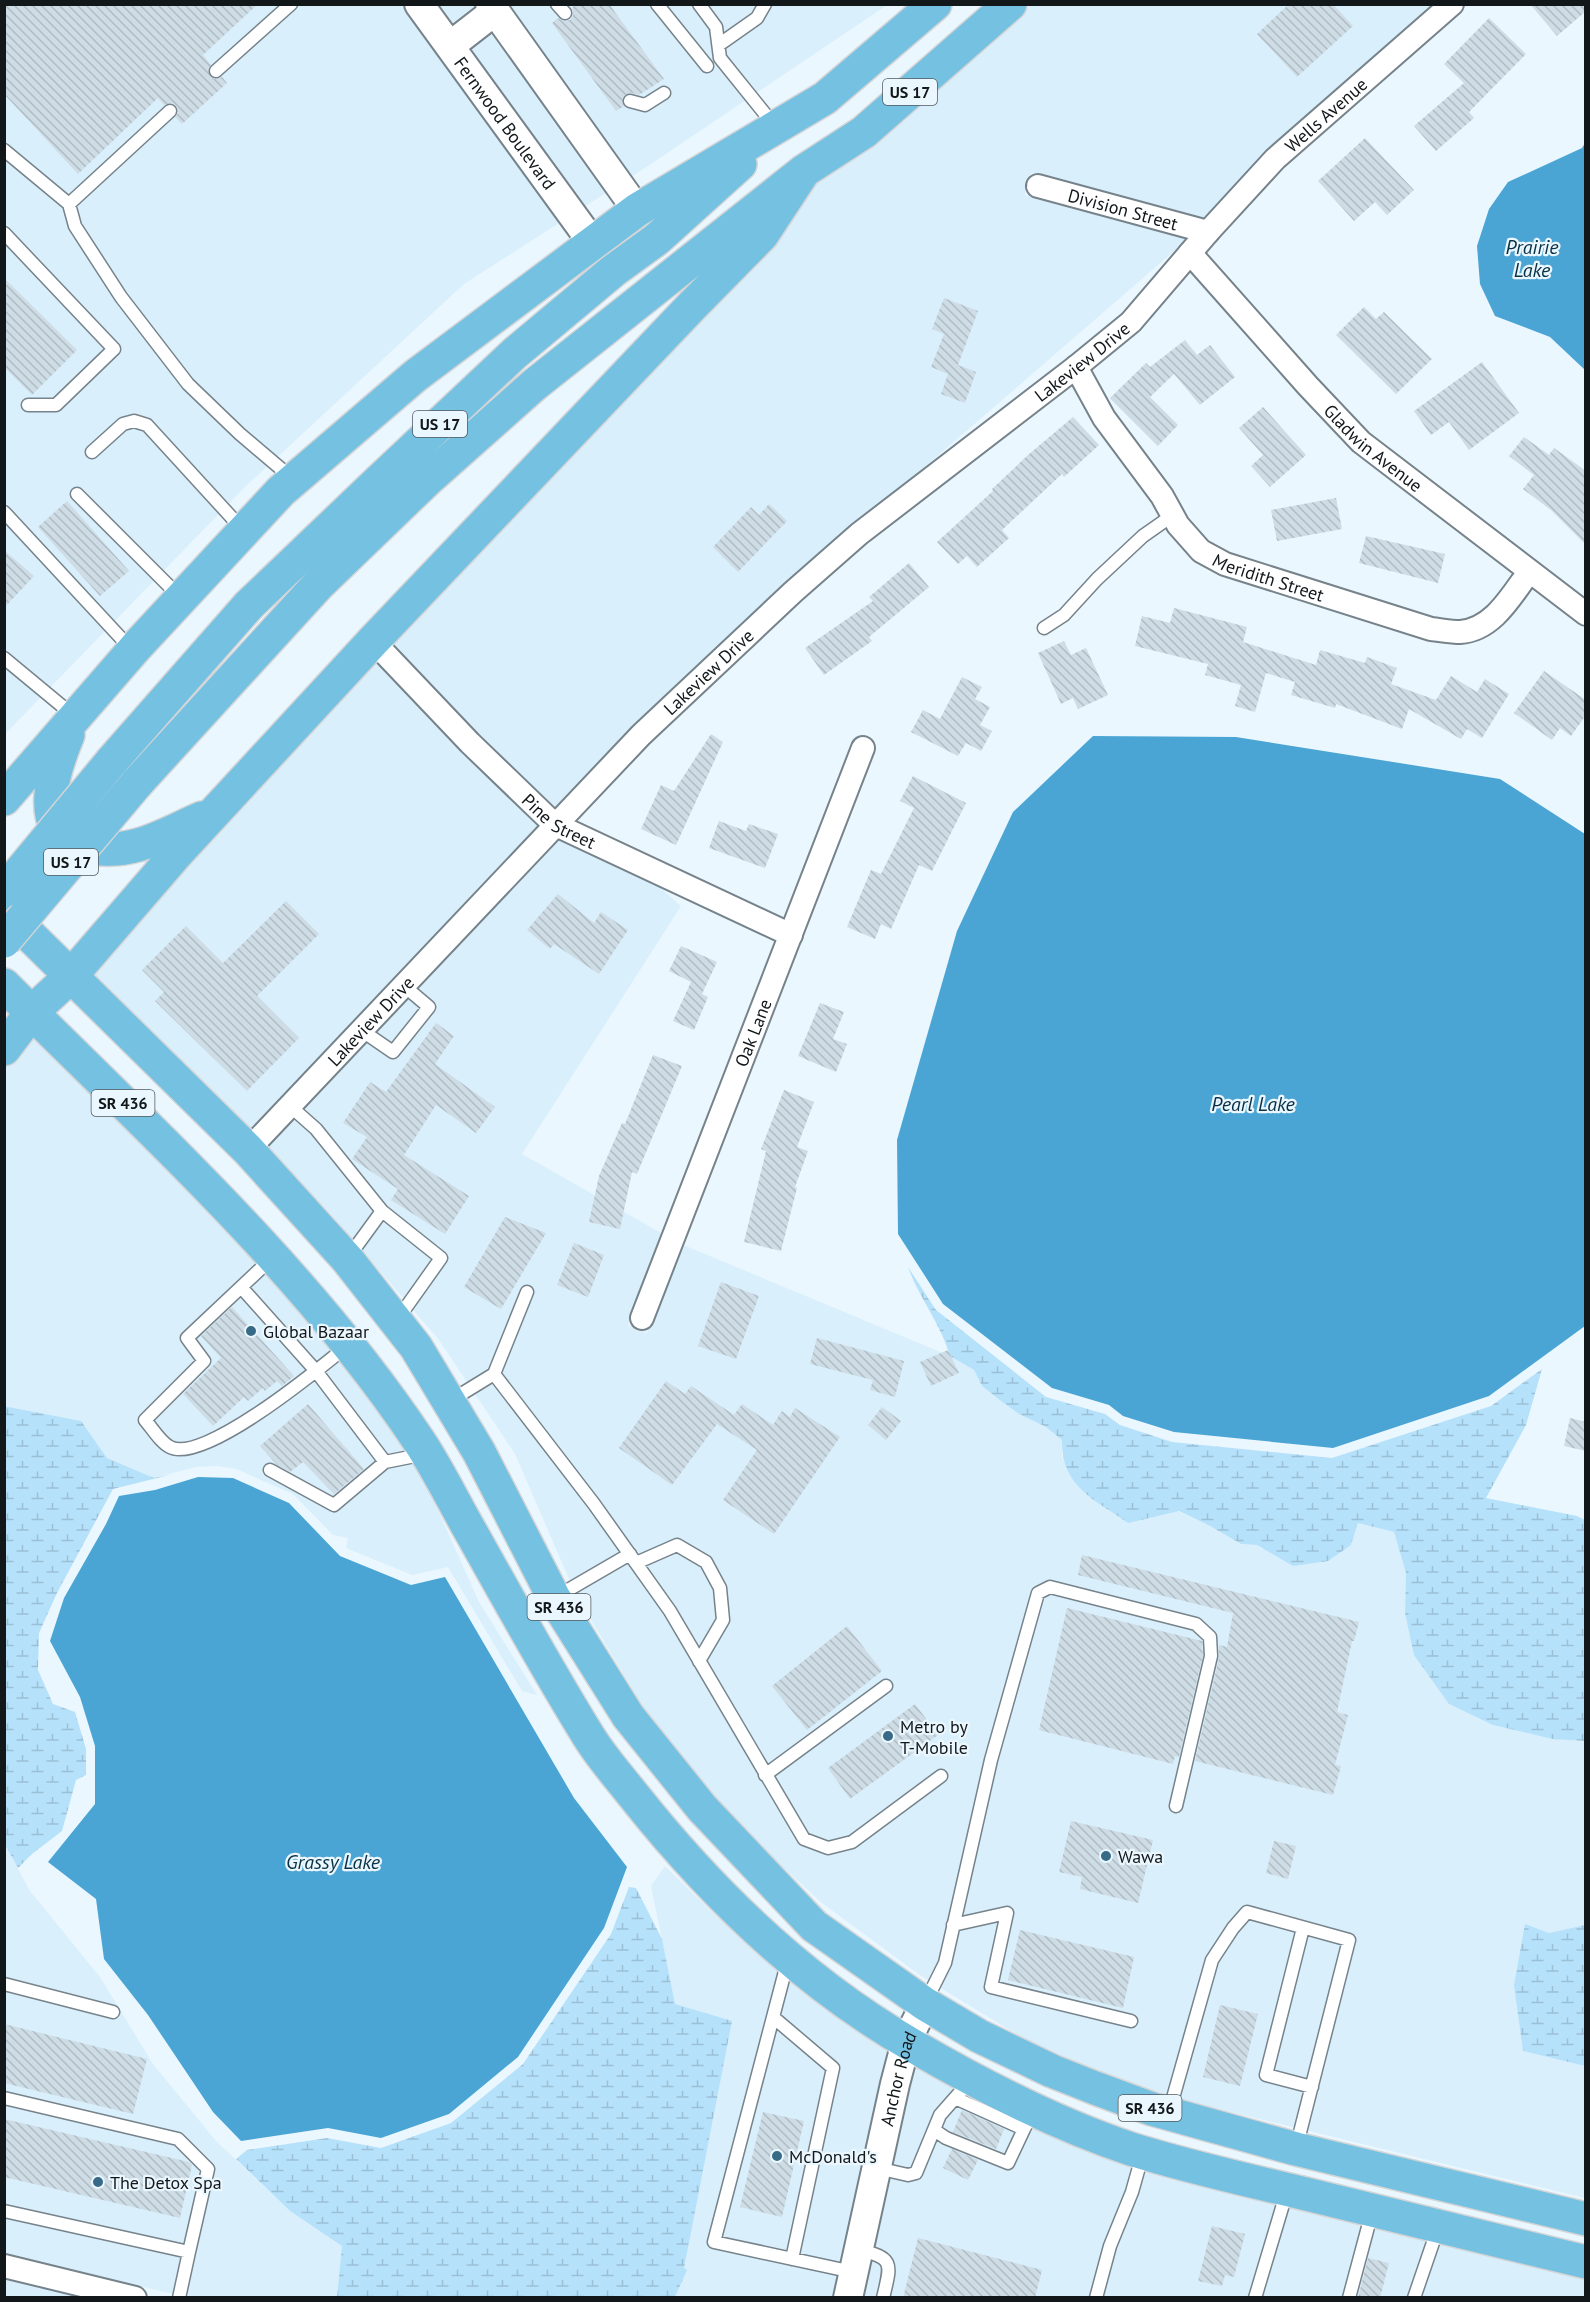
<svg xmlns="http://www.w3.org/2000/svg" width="1590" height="2302" viewBox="0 0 1590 2302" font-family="'PT Sans',sans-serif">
<defs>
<pattern id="wetland-marsh" width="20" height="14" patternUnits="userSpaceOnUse" patternTransform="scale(1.5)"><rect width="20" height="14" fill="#b6e1fa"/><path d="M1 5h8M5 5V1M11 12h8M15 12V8" fill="none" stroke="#9bc0d6"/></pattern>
<pattern id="building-back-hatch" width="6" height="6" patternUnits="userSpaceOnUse" patternTransform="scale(1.5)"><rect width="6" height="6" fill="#cedce5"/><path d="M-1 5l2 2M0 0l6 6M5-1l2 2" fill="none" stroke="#b0bcc4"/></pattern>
</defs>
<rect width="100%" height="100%" fill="#ebf7fe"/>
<!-- built -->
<path fill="#d9effc" d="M5,5H887L651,164L464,284L244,488L5,734Z
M1031,5H1436L1204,220L1031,173L1025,195L1188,239L883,503L634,726L555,808L478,734L388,640L811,179Z
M372,657L539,824L250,1133L87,974Z
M556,837L656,884L681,906L522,1154L663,1234L628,1325L647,1333L681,1244L950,1356L974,1370L982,1386L1001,1401L1019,1414L1046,1427L1062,1440V1458L1210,1526L1240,1544L1257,1545L1262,1549L1351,1545L1358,1523L1394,1532L1406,1573L1405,1613L1449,1704L1494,1725L1552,1739L1585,1741V1925L1549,1933L1523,2051L1585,2066V2198L1148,2092L1026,2040L921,1976L822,1903L733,1821L656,1728L576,1595L515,1454L439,1340L331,1214L265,1148Z
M32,1029L207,1203L341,1353L420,1470L479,1602L537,1695L522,1691L448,1567L412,1575L346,1548L348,1538L333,1535L293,1494L236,1469L217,1466L196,1467L154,1478L107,1458L81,1421L5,1406L4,1066Z
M4,1843L30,1891L100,1977L153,2064L216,2141L290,2211L343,2246L337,2297H186L5,2254Z
M665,1866L711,1911L878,2043L893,2052L837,2297H675L686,2270L684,2269L675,2004L651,1886Z
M911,2062L1284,2204L1586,2278L1585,2298H858Z
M5,2278L87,2297H5Z"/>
<!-- wetland -->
<path fill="url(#wetland-marsh)" d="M908,1267L936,1310L1046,1397L1105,1414L1120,1425L1172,1442L1332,1458L1491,1406L1542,1369L1526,1425L1486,1498L1577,1516L1585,1520V1741L1552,1739L1493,1725L1449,1704L1414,1655L1405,1613L1406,1573L1394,1532L1358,1523L1351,1545L1328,1561L1293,1566L1257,1545L1241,1544L1210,1526L1179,1511L1128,1523C1094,1499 1061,1487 1062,1440L1046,1427L1019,1414L1001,1401L982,1386L974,1370L950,1356C941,1324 919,1298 908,1267Z
M4,1406L81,1421L107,1458L154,1478L173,1474L113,1489L57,1593L39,1633L38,1670L53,1704L75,1712L86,1749V1775L76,1780L62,1831L32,1854L18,1868L4,1843Z
M629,1887L636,1888L662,1939L675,2004L732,2021L684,2268L687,2270L675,2297H337L342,2246L290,2211L236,2159L247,2150L327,2138L381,2148L451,2123L523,2064L611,1934Z
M1525,1924L1549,1933L1585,1925V2066L1523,2051L1514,1985Z"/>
<!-- water -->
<path fill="#4ba5d4" d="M1585,143V370L1550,337L1495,316L1480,284L1477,246L1489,209L1508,182L1582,148Z
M1093,736L1236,737L1500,779L1585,834V1326L1489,1396L1333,1448L1174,1432L1123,1416L1109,1405L1052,1388L943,1304L898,1234L897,1140L957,931L1013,812Z
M198,1477L233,1478L289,1503L340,1556L411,1585L445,1577L574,1798L627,1867L604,1928L518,2057L449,2114L381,2138L328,2128L241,2141L213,2112L148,2015L104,1959L96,1899L48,1862L95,1804V1746L80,1697L50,1641L64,1598L106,1524L119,1496L155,1490Z"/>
<!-- building -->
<path fill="url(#building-back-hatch)" d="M4,4H258L203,55L211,65L208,69L210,76L214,79L222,77L227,83L182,124L175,117L178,113L176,106L172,103L164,105L158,98L78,174L4,94Z
M576,4H609L664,79L639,95L632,93L625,95L622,99L624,106L616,111L552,23L558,18L563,21L570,20L573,15L572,8Z
M1289,4H1333L1353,26L1297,77L1257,34Z
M1530,4H1586V11L1557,36Z
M1489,18L1526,54L1469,112L1474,118L1436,151L1414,126L1464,83L1444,64Z
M1365,138L1414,190L1387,215L1375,202L1354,221L1318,181Z
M4,278L77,350L32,395L4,367Z
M944,298L978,311L958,365L976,372L965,403L941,394L948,374L931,367L944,334L932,329Z
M1364,307L1376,319L1384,312L1432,359L1396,394L1336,335Z
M1185,340L1197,355L1210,345L1235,377L1200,405L1174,374L1150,397L1178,425L1158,446L1110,398L1146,363L1150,367Z
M1482,362L1519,413L1469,450L1449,422L1431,435L1414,411Z
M1263,407L1306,455L1270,487L1251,466L1263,455L1239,428Z
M1073,417L1099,445L1064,477L1062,474L1002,530L1009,538L977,567L967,556L958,564L937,542L993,491L992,489L1028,455Z
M1524,437L1549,455L1554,448L1586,471V545L1551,510L1523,489L1534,475L1509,456Z
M1336,498L1342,529L1277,541L1271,510Z
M67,501L129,571L100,596L38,527Z
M769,504L787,521L738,572L713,547L751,507L759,515Z
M1366,536L1445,554L1438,583L1359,563Z
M4,550L34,576L4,608Z
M909,563L929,587L869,637L872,641L824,675L805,648L873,601L869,597Z
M1174,608L1247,627L1243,642L1316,665L1320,650L1365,663L1367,657L1397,668L1391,684L1436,700L1451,676L1477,692L1485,679L1509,694L1482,738L1467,729L1461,739L1409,709L1402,729L1336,704L1335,708L1291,695L1295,682L1266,673L1255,712L1235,706L1241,685L1205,675L1208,664L1135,646L1142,616L1170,623Z
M1064,641L1071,655L1086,648L1108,695L1078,709L1073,698L1061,704L1038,653Z
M1544,671L1586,700V715L1571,736L1560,728L1552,740L1514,713Z
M962,677L982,687L975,699L990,707L980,725L992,731L981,751L966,743L958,756L911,732L923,710L940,719Z
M711,734L723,742L676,845L641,829L661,785L674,791Z
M913,776L966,803L932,871L919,865L891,929L881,924L875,939L847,927L871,870L881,874L914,808L900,801Z
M719,821L746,831L749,824L778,834L765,868L709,848Z
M558,894L594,923L601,912L628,930L599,974L554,944L550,949L527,930Z
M286,901L319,934L257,996L299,1038L247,1091L155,1001L164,992L142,970L186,926L223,963Z
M681,946L717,962L702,994L708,997L694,1030L673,1021L691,982L669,971Z
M820,1003L844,1012L833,1039L847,1044L836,1072L798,1056Z
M436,1023L454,1036L435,1064L495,1107L476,1133L436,1105L404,1155L469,1196L445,1234L391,1200L398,1189L352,1159L367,1137L343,1123L370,1082L386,1092Z
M653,1055L682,1066L637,1174L632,1172L620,1229L589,1222L599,1176L622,1123L625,1124Z
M784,1090L814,1102L797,1147L808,1151L795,1187L797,1188L781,1251L744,1242L766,1151L761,1149Z
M505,1217L546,1233L501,1309L464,1287Z
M574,1243L604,1255L588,1297L557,1285Z
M721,1282L759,1296L736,1359L698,1346Z
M232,1307L294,1376L282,1386L277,1381L265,1391L263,1388L248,1401L244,1397L213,1426L183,1394L221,1358L201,1336Z
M817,1338L904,1361L895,1397L870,1390L873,1380L810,1364Z
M948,1350L959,1373L931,1386L920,1362Z
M666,1381L685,1394L691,1386L734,1415L742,1404L773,1425L782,1411L790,1417L795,1408L840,1437L774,1534L723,1500L757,1450L717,1424L672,1485L619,1448Z
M308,1404L364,1469L334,1494L303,1462L290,1472L277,1465L260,1446Z
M882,1407L901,1421L886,1440L868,1425Z
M1570,1418L1586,1422V1451L1564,1446Z
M1082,1555L1359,1622L1354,1641H1352L1337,1712L1348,1715L1335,1765L1341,1766L1333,1795L1195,1761L1219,1658V1645L1227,1647L1233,1613L1078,1575Z
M1067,1608L1202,1641L1203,1655L1179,1757L1175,1756L1173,1764L1039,1730Z
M847,1626L882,1671L807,1730L772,1686Z
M915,1704L938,1735L850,1799L828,1768Z
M1071,1821L1153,1840L1138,1903L1080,1889L1082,1877L1059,1872Z
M1274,1841L1296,1846L1288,1879L1266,1873Z
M1020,1930L1134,1957L1123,2008L1008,1980Z
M1220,2005L1258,2014L1240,2086L1203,2077Z
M4,2024L147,2059L133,2114L4,2083Z
M962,2110L1004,2129L996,2149L953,2132Z
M763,2112L804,2121L782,2217L740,2207Z
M4,2119L189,2162L192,2165L180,2218L4,2177Z
M952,2149L978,2160L968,2180L943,2168Z
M1212,2226L1245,2234L1234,2277L1225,2275L1222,2286L1198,2281Z
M918,2238L1042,2270L1035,2298H903Z
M1368,2258L1389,2263L1380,2298H1358Z"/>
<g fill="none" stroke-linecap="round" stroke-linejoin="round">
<defs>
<path id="service" d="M557,4L565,13
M657,4L707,66
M699,4L716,27L720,58L774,125
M720,44L757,18L765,4
M216,71L291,4
M630,101L645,105L664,93
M170,111L69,204L75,226L121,297L188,384L240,434L293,479
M4,150L69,204
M4,233L114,349L56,405H28
M92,452L123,424L134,421L147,425L244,531
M77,494L181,598
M4,512L132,650
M1044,628L1064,615L1097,579L1143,536L1173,515
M4,658L74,716
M361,1030L393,1052L429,1007L403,985
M290,1106L316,1129L382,1211
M273,1257L187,1338L204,1361L145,1420C152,1428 161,1443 170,1447C203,1465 320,1368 347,1346
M347,1259L382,1211L441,1258L397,1320
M241,1287L316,1371L385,1462L334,1505L270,1470
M494,1374L594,1504L670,1611L804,1839L828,1848L852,1842L941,1776
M450,1401L494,1374L527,1292
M385,1462L425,1454
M636,1563L677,1545L706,1562L720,1588L723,1620L699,1661
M556,1597L630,1554
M765,1775L886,1686
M953,1925L1007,1913L991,1987L1131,2021
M1303,1928L1266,2075L1312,2087
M788,1960L714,2242L853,2272
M4,1984L113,2012
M925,2003L945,1963L991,1760L1038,1593L1050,1587L1196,1624L1210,1637L1211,1656L1176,1806
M773,2017L833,2068L792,2259
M4,2098L178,2139L208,2169L189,2252
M955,2098L1024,2129L1027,2123
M1169,2112L1212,1960L1233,1928L1247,1912L1349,1940L1296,2148
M934,2130L946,2138L1008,2163L1024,2129
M877,2168L908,2175L916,2173L940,2115L970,2081
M4,2211L189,2252L179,2298
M859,2250C895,2258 891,2264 883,2298
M1096,2298L1110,2246L1132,2192L1143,2153
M1255,2298L1287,2191
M1349,2298L1372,2212
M1414,2298L1438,2228"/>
<g id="minor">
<path id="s1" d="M1038,186L1208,232"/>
<path id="s2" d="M1190,253L1308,386L1361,442L1586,614"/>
<path id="s3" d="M1076,367L1104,418L1162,496L1178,525L1201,551L1225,564L1431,629C1441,630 1451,632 1460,632C1493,630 1511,596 1529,572"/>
<path id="s4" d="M373,641L470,743L554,824L791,935"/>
<path id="s5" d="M248,1150L641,735L793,592L859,534L1076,367L1131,322L1208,232L1275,159L1452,4"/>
<path id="s6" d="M642,1318L863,748"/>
<path d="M4,2266L135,2298"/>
</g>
<g id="tertiary">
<path id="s7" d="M419,4L592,242"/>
<path d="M490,4L637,210"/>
<path d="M450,46L495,11"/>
<path id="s8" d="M848,2298L895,2084L906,2042L925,2004"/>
</g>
<path id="primary" d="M68,735C54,769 31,833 83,846C102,851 120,850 138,845C160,839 181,827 202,818
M111,762L249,605L380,480L515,353L613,271L657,239L740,164
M137,783L318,585L426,481L534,385L804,171L864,132L1010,4
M4,799L136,647L281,491L415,376L637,210L825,98L935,4
M4,910L248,1150L347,1259L416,1347L479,1452L554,1598L628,1716L702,1808L814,1926L925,2004L979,2036L1052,2071L1095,2088L1152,2109L1296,2149L1586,2219
M4,985C149,1130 305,1270 419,1441C439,1471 454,1503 472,1534C510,1602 548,1671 589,1737C602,1758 619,1777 634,1796C711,1893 802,1981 910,2044C980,2085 1053,2123 1131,2149C1188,2167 1247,2180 1306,2194C1399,2217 1492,2240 1586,2262
M4,1049L32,1012L70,977L178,852L373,641L691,307L762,235L804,171"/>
</defs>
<!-- service casing -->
<use href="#service" stroke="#76838b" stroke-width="15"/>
<!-- minor casing -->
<use href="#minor" stroke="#76838b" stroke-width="26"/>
<!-- tertiary casing -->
<use href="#tertiary" stroke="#76838b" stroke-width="32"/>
<!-- primary casing -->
<use href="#primary" stroke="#d4d5d6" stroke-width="36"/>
<!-- service -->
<use href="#service" stroke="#fff" stroke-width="12"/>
<!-- minor -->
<use href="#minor" stroke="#fff" stroke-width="22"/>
<!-- tertiary -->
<use href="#tertiary" stroke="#fff" stroke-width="28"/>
<!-- primary -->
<use href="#primary" stroke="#75c1e2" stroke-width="33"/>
<defs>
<path id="primary-bridge" d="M4,891L111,762
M4,941L137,783"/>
</defs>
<!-- primary-bridge casing -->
<use href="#primary-bridge" stroke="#d4d5d6" stroke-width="36" stroke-linecap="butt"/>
<!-- primary-bridge -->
<use href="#primary-bridge" stroke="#75c1e2" stroke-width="33"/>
</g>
<!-- markers -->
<g fill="#366a87" stroke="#ebf7fe" stroke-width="2">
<circle cx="251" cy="1331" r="6"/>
<circle cx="888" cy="1736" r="6"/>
<circle cx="1106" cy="1856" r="6"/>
<circle cx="777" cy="2156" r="6"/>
<circle cx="98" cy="2182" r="6"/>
</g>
<g text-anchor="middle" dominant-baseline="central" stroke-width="4.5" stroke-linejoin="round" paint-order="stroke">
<!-- shield labels -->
<g fill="#ebf7fe" stroke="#535a5e" stroke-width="1.5">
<rect x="883" y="79" width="54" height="26" rx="4.5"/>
<rect x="413" y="411" width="54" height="26" rx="4.5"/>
<rect x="44" y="849" width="54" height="26" rx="4.5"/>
<rect x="91.5" y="1090" width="63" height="26" rx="4.5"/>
<rect x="527.5" y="1594" width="63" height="26" rx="4.5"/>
<rect x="1118.5" y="2095" width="63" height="26" rx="4.5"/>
</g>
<g font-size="16" font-weight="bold" fill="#12171a">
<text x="910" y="92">US 17</text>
<text x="440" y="424">US 17</text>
<text x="71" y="862">US 17</text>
<text x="123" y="1103">SR 436</text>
<text x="559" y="1607">SR 436</text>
<text x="1150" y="2108">SR 436</text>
</g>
<!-- street labels -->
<g font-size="18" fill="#12171a" stroke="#ebf7fe">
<text stroke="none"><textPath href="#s5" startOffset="1498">Wells Avenue</textPath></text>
<text stroke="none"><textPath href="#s7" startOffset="147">Fernwood Boulevard</textPath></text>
<text stroke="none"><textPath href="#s1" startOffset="88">Division Street</textPath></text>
<text stroke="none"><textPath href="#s5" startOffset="1150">Lakeview Drive</textPath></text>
<text stroke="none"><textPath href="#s2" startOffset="268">Gladwin Avenue</textPath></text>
<text stroke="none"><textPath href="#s3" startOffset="296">Meridith Street</textPath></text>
<text stroke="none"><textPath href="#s5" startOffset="664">Lakeview Drive</textPath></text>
<text stroke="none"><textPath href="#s4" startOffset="260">Pine Street</textPath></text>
<text stroke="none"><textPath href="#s5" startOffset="178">Lakeview Drive</textPath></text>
<text stroke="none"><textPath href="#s6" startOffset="306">Oak Lane</textPath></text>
<text stroke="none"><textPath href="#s8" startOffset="225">Anchor Road</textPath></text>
</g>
<!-- poi labels -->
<g font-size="18" fill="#12171a" stroke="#ebf7fe" text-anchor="start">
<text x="263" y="1331">Global Bazaar</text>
<text x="900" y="1726">Metro by<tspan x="900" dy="21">T-Mobile</tspan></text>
<text x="1118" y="1856">Wawa</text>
<text x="789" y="2156">McDonald's</text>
<text x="110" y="2182">The Detox Spa</text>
</g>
<!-- water labels -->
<g font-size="20" font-style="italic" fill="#083145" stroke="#ebf7fe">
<text x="1532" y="247">Prairie<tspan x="1532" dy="23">Lake</tspan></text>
<text x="1253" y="1104">Pearl Lake</text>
<text x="333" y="1862">Grassy Lake</text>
</g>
</g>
<!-- border -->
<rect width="1590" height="2302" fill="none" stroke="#12171a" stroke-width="12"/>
</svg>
